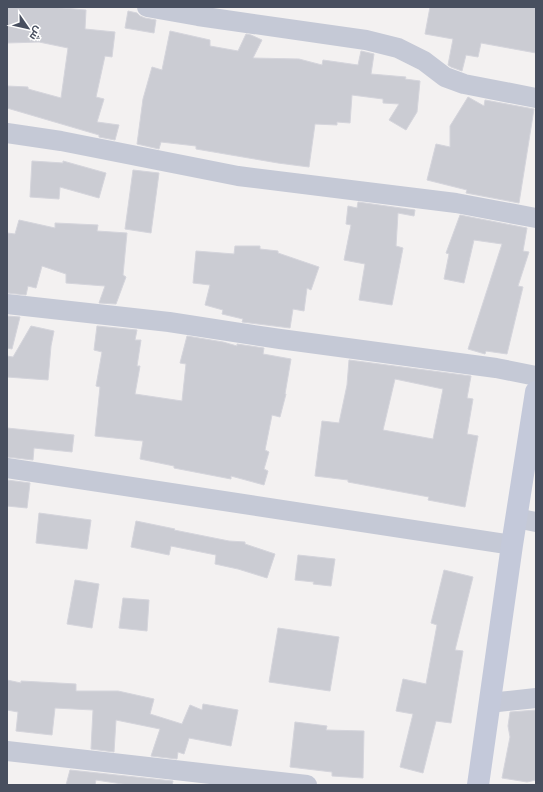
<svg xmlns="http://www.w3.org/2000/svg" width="543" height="792" viewBox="0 0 543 792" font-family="'Noto Sans',Cairo,sans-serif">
<rect width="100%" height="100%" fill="#f3f1f1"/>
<!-- building -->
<path fill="#cbccd3" stroke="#d5d5dc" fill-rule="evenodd" d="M7,7H51L86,10L85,29L115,32L112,57L105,56L96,97L104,99L97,122L119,125L115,140L99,137V135L7,108V86L28,87V89L61,98L68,48L39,42L7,43Z
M430,7H536V53L481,43L478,57L466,55L462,71L451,67L448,65L453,39L425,34Z
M128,11L137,13L140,16L145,18L156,20L154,33L125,28Z
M170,31L210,40V46L238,51L246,34L251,35L262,40L253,58L299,59L322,65L323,60L358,65L361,51L374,54L371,74L406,77L405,79L420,81L417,112L406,130L389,120L399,104L383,103V99L352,95L350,123L337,122V125L315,124L309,167L278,163L196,149V146L161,142L159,149L137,144L143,99L152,67L162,70Z
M468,97L484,106L485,100L534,109L519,203L466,193L467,190L427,180L436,144L450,147V126Z
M32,161L63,163V161L106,173L99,198L60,187L59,199L30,197Z
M133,170L159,173L151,233L125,229Z
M358,202L415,210L414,216L398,213L396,246L403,248L392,305L359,300L365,264L344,260L351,225L346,224L348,206L357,208Z
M460,215L527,228L523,251L529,252L518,286L523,287L507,354L486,351L485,354L468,349L502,244L474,240L464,283L444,279L449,254L446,253Z
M19,220L55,228V223L98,225L97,231L127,233L123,275L126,277L116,304L99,303L105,286L66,283V274L42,266L36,288L28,286L26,295L7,293V233L15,234Z
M235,246H260V249L278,251V253L319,267L311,290L307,288L304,311L293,309L290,328L242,322L243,319L222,314L223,310L205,305L210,285L193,283L196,251L234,254Z
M7,316L20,317L12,349L7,348Z
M31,326L54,331L51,346L48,380L7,377V356L13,357Z
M97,326L137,330L135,340H141L137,366H140L135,394L182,401L186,364L180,363L187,336L223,342L237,346V344L264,348L263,354L291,359L285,394H286L280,417L272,415L265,450L269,452L264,469L268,471L264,485L231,476V479L174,468V466L140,459L143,441L95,436L100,387L96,386L102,352L94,350Z
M349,360L471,376L467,398L473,399L467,434L478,436L465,507L428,500L429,497L348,482V480L315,476L322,421L339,423L347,385ZM395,379L443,389L433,439L383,430Z
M7,428L74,435L72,452L34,448L33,460L7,457Z
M7,480L30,483L27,508L7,506Z
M39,513L91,520L87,549L36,543Z
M136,521L175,529L174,530L229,541L245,542V544L275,554L267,578L238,569L215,564L216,555L171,546L169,555L131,547Z
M298,555L335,559L331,586L313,584L314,582L295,580Z
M444,570L473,577L455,650L463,651L451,723L436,721L423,773L400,767L413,714L396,711L403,679L426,684L437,625L431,623Z
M75,580L99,584L92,628L67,624Z
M123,598L149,600L147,631L119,628Z
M278,628L339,637L330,691L269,682Z
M7,680L21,683V681L76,684V691H118L154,699L150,714L182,724L190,705L202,710L203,704L238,710L231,746L189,738L184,754L178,752L177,759L151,756L160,729L116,720L114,752L91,749L93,710L55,708L52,735L16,731L18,712L7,710Z
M536,710V780L527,782L502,778L510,737L508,726L510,712Z
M295,722L327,726L326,730L364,731L363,778L332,776V772L290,767Z
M70,770L173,781L172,785H129L96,780L95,785H66Z"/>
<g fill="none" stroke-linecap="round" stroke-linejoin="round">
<!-- minor -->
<path stroke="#c5c9d6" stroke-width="20" d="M147,7L198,16L366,40L398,48L424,61L445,77L464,84L536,98
M7,133L61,141L238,176L456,203L536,218
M7,304L169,322L280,339L496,368L536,376
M7,468L512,545
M516,518L536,522
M489,703L536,698
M7,751L307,785"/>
<!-- secondary -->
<path stroke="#c4c9da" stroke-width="22" d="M478,785L512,545L536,392"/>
</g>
<!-- border -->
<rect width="543" height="792" fill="none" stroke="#484f5f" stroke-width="16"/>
<!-- north arrow -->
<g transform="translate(28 28) rotate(124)" stroke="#ffffff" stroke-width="3" paint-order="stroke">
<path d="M0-3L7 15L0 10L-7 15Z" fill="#484f5f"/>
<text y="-6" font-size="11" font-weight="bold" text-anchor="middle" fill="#484f5f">ش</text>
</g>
</svg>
